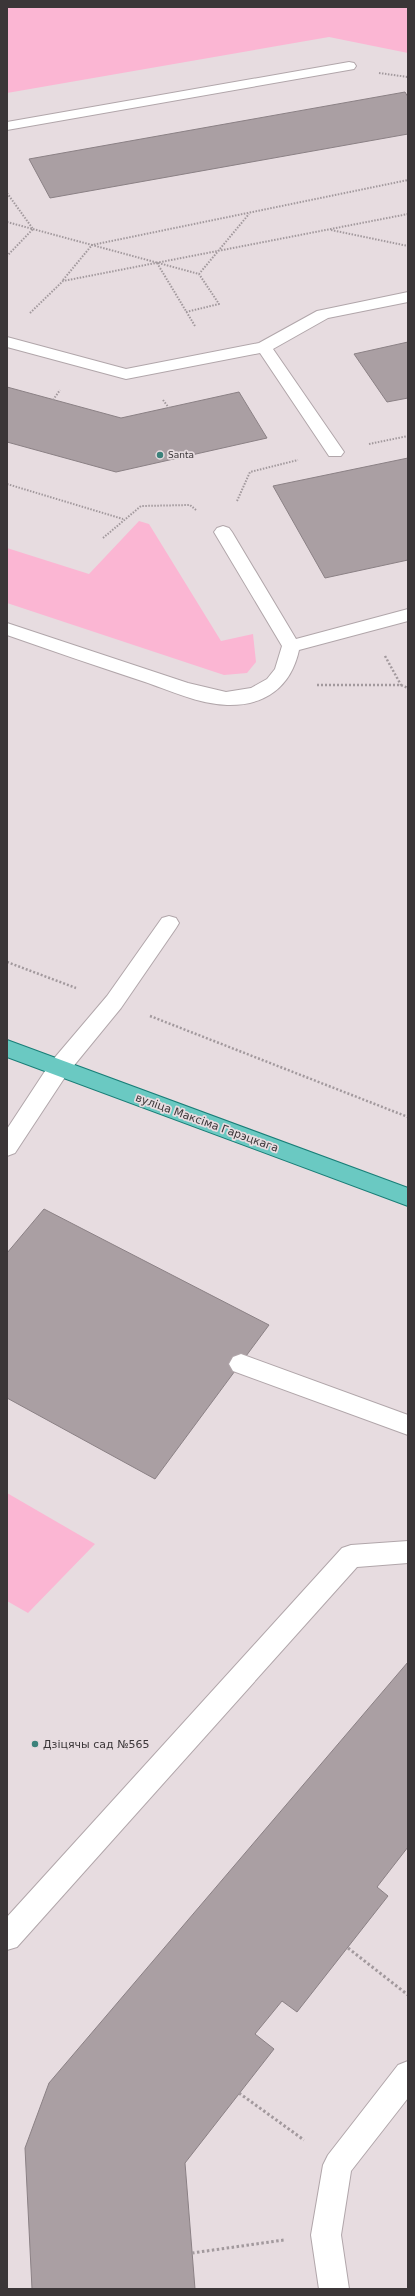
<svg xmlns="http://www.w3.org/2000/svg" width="415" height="2296" viewBox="0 0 415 2296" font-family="'DejaVu Sans',sans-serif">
<rect width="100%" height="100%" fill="#e7dce0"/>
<!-- green -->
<path fill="#fbb6d3" d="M7,7H408V53L329,37L7,93Z
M139,521L149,524L221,641L253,634L256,662L247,673L224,675L7,603V548L89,574Z
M7,1493L95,1544L28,1613L7,1601Z"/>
<!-- building -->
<path fill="#aa9fa3" stroke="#8b8185" d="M405,92L408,97V134L50,198L29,159Z
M408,342V398L387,402L354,354Z
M7,387L121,418L239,392L267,438L116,472L7,442Z
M408,458V560L325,578L273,486Z
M44,1209L269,1325L155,1479L7,1398V1253Z
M408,1662V1847L377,1887L388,1896L297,2012L282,2001L255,2034L274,2049L185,2163L195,2289H32L25,2148L49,2083Z"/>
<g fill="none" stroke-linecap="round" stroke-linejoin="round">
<defs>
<path id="minor" d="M349,62L354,63L356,66L354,69L7,130V122Z
M408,292V302L328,318L273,349L344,452L341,456H329L260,353L126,379L7,347V337L126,369L259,343L317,311Z
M223,526L229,528L232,532L296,639L408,609V621L299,650C291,687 265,706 227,705C199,704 171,691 145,682C99,667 53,651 7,635V623L188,683L226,692L251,688L267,679L275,669L282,646L214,532L217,528Z
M169,916L176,918L179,923L176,928L121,1008L67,1074L15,1153L7,1156V1129L51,1062L107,996L162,918Z
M241,1354L408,1415V1435L233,1371L229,1364L233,1357Z
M408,1541V1563L357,1567L17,1947L7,1950V1917L342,1548L351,1545Z
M408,2061V2098L351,2171L341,2235L349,2289H319L311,2235L323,2165L328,2155L398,2065Z"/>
<path id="major" d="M7,1040L408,1188V1206L7,1057Z"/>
</defs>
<!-- minor casing -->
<use href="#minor" stroke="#b1a6aa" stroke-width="2"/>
<!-- major casing -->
<use href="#major" stroke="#197e77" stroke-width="2"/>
<!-- path-far2 -->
<path stroke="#a2999d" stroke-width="2" stroke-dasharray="1.5 1.5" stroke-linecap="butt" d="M379,73L408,77
M7,193L33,229L7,256
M7,222L92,245L408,180
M331,230L408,246
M157,263L195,326
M63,280L92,245L199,274L249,214
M186,312L219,304L199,274
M30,313L63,281L408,214
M53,400L60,390
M163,400L169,408
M369,444L408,436
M7,484L123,519
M237,501L250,472L298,460
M103,538L141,506L190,505L196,510"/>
<!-- path-far1 -->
<path stroke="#a2999d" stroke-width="2.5" stroke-dasharray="2 2" stroke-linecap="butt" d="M385,656L401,685
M317,685H401L408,688
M7,962L76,988
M150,1016L408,1117"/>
<!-- path -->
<path stroke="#a2999d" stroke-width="3" stroke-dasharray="2.5 2.5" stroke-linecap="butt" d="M348,1948L408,1995
M239,2093L304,2140
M192,2253L284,2240"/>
<!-- minor -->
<use href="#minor" fill="#fff" fill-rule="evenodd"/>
<!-- major -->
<use href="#major" fill="#6ac9c2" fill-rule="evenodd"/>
</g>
<!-- markers -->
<g fill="#3c827b" stroke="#e7dce0" stroke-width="1.5">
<circle cx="160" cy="455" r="4"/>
<circle cx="35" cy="1744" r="4"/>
</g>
<g text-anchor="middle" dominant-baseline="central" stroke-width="3.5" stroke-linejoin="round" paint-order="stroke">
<!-- far-poi labels -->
<g font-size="9" fill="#3b3638" stroke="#e7dce0" text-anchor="start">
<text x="168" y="455">Santa</text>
</g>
<!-- street labels -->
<g font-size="11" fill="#3b3638" stroke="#e7dce0">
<text transform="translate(207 1123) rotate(20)">вуліца Максіма Гарэцкага</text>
</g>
<!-- poi labels -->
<g font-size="11" fill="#3b3638" stroke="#e7dce0" text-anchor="start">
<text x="43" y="1744">Дзіцячы сад №565</text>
</g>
</g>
<!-- border -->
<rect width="415" height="2296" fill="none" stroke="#3b3638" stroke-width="16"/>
</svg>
